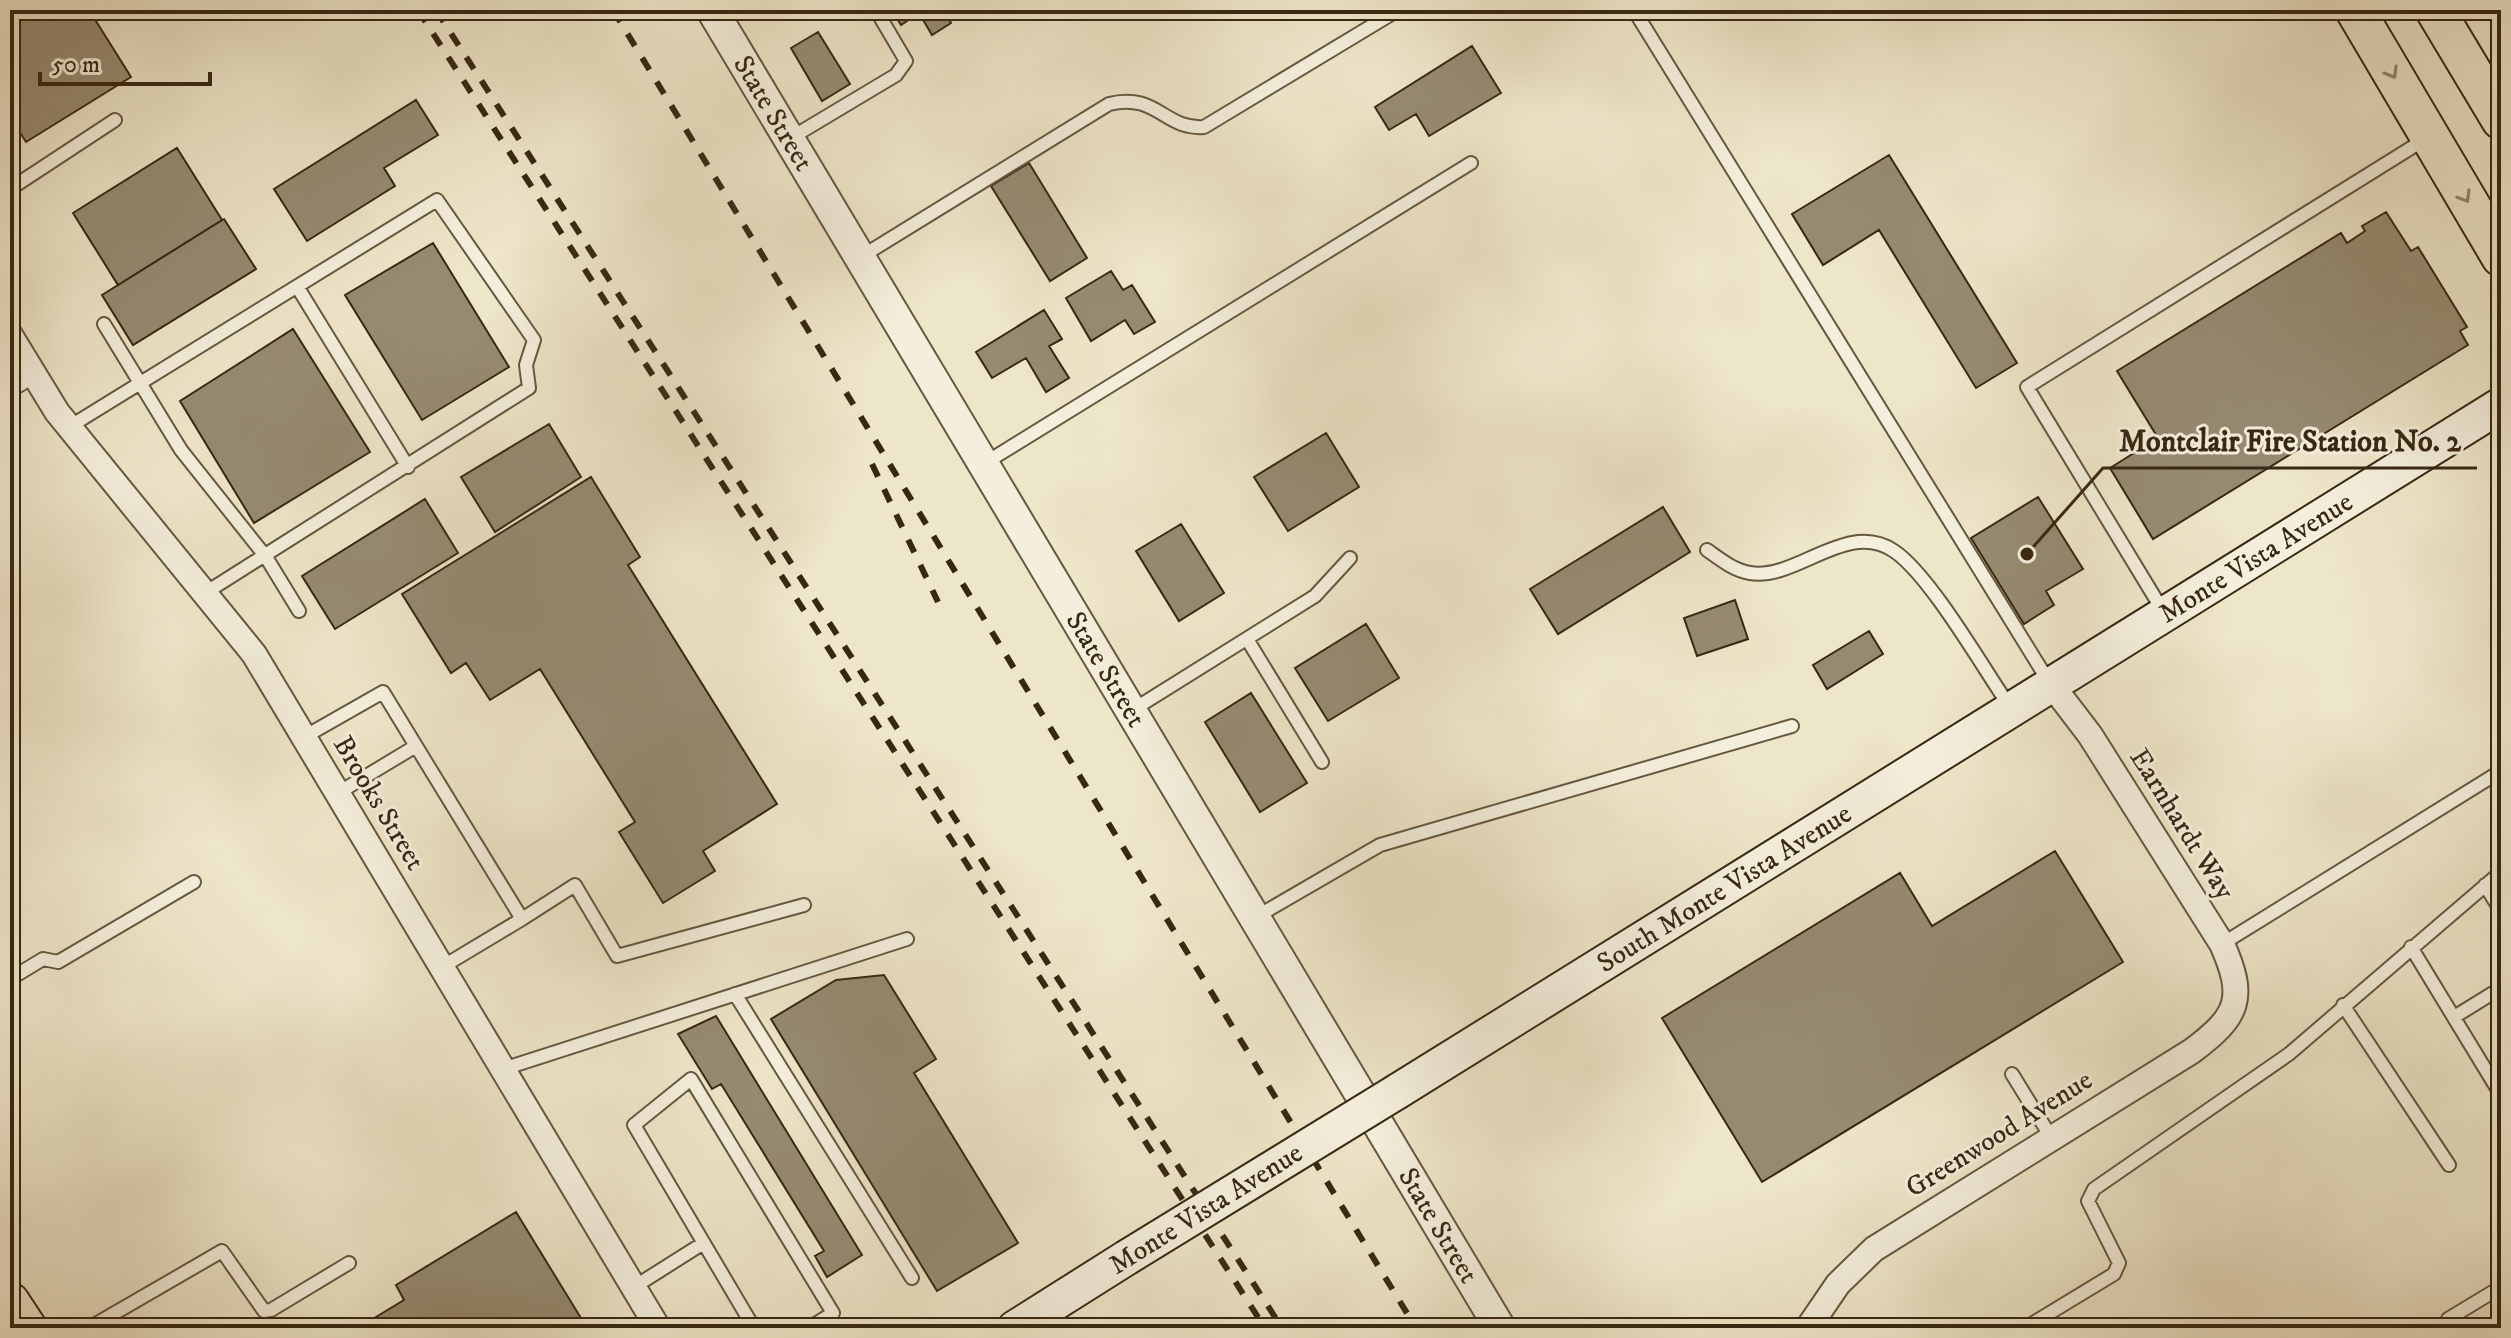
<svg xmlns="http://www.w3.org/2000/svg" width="2511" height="1338" viewBox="0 0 2511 1338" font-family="'IM FELL DW Pica',serif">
<rect width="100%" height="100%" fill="#eee6c9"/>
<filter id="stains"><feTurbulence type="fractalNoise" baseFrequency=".0025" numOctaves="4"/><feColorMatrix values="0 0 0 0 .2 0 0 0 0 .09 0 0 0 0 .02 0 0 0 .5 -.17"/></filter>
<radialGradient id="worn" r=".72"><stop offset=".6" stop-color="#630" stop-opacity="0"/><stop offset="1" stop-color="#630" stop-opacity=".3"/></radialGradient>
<!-- building -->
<path fill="#968b72" stroke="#372813" stroke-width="2" d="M10,10H89L131,77L26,142L10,117Z
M892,10H943L951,23L932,35L919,13L901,25Z
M818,32L850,84L822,101L791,48Z
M1472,46L1501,93L1429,136L1416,114L1389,130L1375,107Z
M416,100L438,135L384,168L395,186L307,241L274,189Z
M177,148L222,220L118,285L73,213Z
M1889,155L2017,363L1976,388L1879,230L1823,265L1792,214Z
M1029,163L1087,258L1050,281L991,186Z
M2386,212L2411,251L2418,247L2467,327L2460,331L2468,345L2153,539L2110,468L2158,438L2117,371L2341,233L2347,243L2365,231L2362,226Z
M224,219L256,269L133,345L102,295Z
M433,243L509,367L422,420L345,295Z
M1111,271L1123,290L1132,285L1155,322L1134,334L1125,320L1091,341L1066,298Z
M1044,310L1062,339L1049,346L1069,378L1046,392L1026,358L992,378L976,352Z
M293,329L370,452L254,523L180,401Z
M549,424L581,477L495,532L461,477Z
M1326,433L1359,487L1288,531L1254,477Z
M591,477L640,557L628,565L777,804L703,851L715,871L663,903L619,832L635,822L540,669L490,700L466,663L451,673L402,594Z
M2038,497L2083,569L2046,591L2054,605L2024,624L1971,538Z
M425,499L458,553L335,629L302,576Z
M1663,507L1690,552L1558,634L1530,589Z
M1181,524L1224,593L1179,621L1136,551Z
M1735,600L1748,639L1697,656L1684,618Z
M1366,624L1399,678L1328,721L1295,668Z
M1869,631L1883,654L1827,689L1813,665Z
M1251,693L1307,783L1260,812L1205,722Z
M2055,851L2123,962L1762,1182L1662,1018L1900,873L1932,926Z
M884,975L936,1059L914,1073L1018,1243L937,1291L771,1019L836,980Z
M716,1016L862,1255L827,1277L815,1256L824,1251L721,1084L712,1089L678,1034Z
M516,1212L587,1328H358L404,1300L396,1285Z"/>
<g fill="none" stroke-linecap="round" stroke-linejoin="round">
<defs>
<path id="service" d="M1634,10L2049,682
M789,139L896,75L906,61L876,10
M10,189L115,120
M859,258L1109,104C1157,92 1164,130 1204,127L1398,10
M298,288L408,467
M104,324L181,450L266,557L299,611
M10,391L35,376
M69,427L437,200L534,340L526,365L529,388L205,593
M985,463L1471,163
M1707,550C1720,559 1733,570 1750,573C1796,581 1847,519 1894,551C1930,575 1983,668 2010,707
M2163,611L2027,387L2427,138
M1247,639L1322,762
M1131,711L1315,596L1350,558
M304,737L383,692L416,746
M338,793L416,746L522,919L442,967
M2485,885L2501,911
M1256,917L1380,845L1792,726
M522,919L575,885L617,956L804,905
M2222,944L2501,771
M2411,947L2501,1095
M10,979L43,959L58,962L194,882
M735,994L912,1278
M2343,1005L2449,1165
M2454,1017L2501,988
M503,1069L907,939
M2012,1074L2051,1137
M634,1287L702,1244
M89,1328L222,1251L264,1311L271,1310L349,1263
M754,1328L634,1125L691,1079L833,1313L809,1328
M2025,1328L2114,1274L2119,1263L2088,1201L2094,1189L2289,1054L2501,872
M2454,1328L2448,1319L2501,1287"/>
<path id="minor" d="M10,335L57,412L254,654L658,1328
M1808,1328L1838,1284L1874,1249L2192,1051C2239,1016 2246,998 2222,944L2090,735L2051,684"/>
<g id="tertiary">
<path id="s1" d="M712,10L1500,1328"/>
</g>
<g id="secondary">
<path id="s2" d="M1398,1091L2501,405"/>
<path d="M1015,1328L1126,1258"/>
</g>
<path id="primary" d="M2355,10L2501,257
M2435,10L2501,120
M10,1302L27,1328"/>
</defs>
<!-- service casing -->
<use href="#service" stroke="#655840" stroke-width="16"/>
<!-- minor casing -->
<use href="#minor" stroke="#655840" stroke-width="28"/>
<!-- tertiary casing -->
<use href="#tertiary" stroke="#655840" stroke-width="34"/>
<!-- secondary casing -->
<use href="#secondary" stroke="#372813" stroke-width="38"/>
<!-- primary casing -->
<use href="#primary" stroke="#372813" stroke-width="42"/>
<!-- service -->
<use href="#service" stroke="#f4efdc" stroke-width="12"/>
<!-- minor -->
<use href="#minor" stroke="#f4efdc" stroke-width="24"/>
<!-- tertiary -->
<use href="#tertiary" stroke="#f4efdc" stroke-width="30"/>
<!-- secondary -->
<use href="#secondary" stroke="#f4efdc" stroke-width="34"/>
<!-- primary -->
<use href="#primary" stroke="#eee6c9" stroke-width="38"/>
<!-- rail -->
<path stroke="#372813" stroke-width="6" stroke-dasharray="14 14" stroke-linecap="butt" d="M418,10L1265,1328
M436,10L1282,1328
M613,10L1416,1328
M872,464L938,602"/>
<defs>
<path id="secondary-bridge" d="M1126,1258L1398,1091"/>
</defs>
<!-- secondary-bridge casing -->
<use href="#secondary-bridge" stroke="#372813" stroke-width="38" stroke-linecap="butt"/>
<!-- secondary-bridge -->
<use href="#secondary-bridge" stroke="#f4efdc" stroke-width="34"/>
</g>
<!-- one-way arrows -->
<defs><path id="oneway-chevron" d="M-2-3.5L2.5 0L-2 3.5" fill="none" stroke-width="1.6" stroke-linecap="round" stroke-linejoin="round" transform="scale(2)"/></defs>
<g stroke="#92876e">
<use href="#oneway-chevron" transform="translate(2392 73) rotate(60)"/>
<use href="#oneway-chevron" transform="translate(2465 197) rotate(59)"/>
</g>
<g text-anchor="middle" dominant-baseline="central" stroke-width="6" stroke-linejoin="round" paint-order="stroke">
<!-- street labels -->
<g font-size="28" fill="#372813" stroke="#f4efdc">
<text stroke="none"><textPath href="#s1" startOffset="120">State Street</textPath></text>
<text stroke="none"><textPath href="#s2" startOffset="1010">Monte Vista Avenue</textPath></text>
<text stroke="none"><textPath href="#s1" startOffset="768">State Street</textPath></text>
<text transform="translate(379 803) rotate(59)">Brooks Street</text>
<text transform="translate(2182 824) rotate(58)">Earnhardt Way</text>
<text stroke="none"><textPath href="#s2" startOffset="384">South Monte Vista Avenue</textPath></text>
<text transform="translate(1999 1134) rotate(-32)">Greenwood Avenue</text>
<text transform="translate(1206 1209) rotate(-32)">Monte Vista Avenue</text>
<text stroke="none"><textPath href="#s1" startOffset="1416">State Street</textPath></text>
</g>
</g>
<!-- callouts -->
<path fill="none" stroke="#372813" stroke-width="3" d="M2027 554L2103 468H2477"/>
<circle fill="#372813" stroke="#f4efdc" stroke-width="3" cx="2027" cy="554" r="8"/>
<g font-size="30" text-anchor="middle" font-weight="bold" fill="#372813" stroke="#f4efdc" stroke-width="6" stroke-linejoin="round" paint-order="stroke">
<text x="2290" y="451">Montclair Fire Station No. 2</text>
</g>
<!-- margin -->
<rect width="2511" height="1338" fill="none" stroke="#eee6c9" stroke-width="40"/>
<rect x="12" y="12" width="2487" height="1314" fill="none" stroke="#372813" stroke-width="4"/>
<rect x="20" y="20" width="2471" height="1298" fill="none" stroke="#372813" stroke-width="2"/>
<!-- scale -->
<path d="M40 72v12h170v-12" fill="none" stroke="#372813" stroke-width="4"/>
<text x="52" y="72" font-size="24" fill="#372813" stroke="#f4efdc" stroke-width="6" paint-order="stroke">50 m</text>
<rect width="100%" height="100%" filter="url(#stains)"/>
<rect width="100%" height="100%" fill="url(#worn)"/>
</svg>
